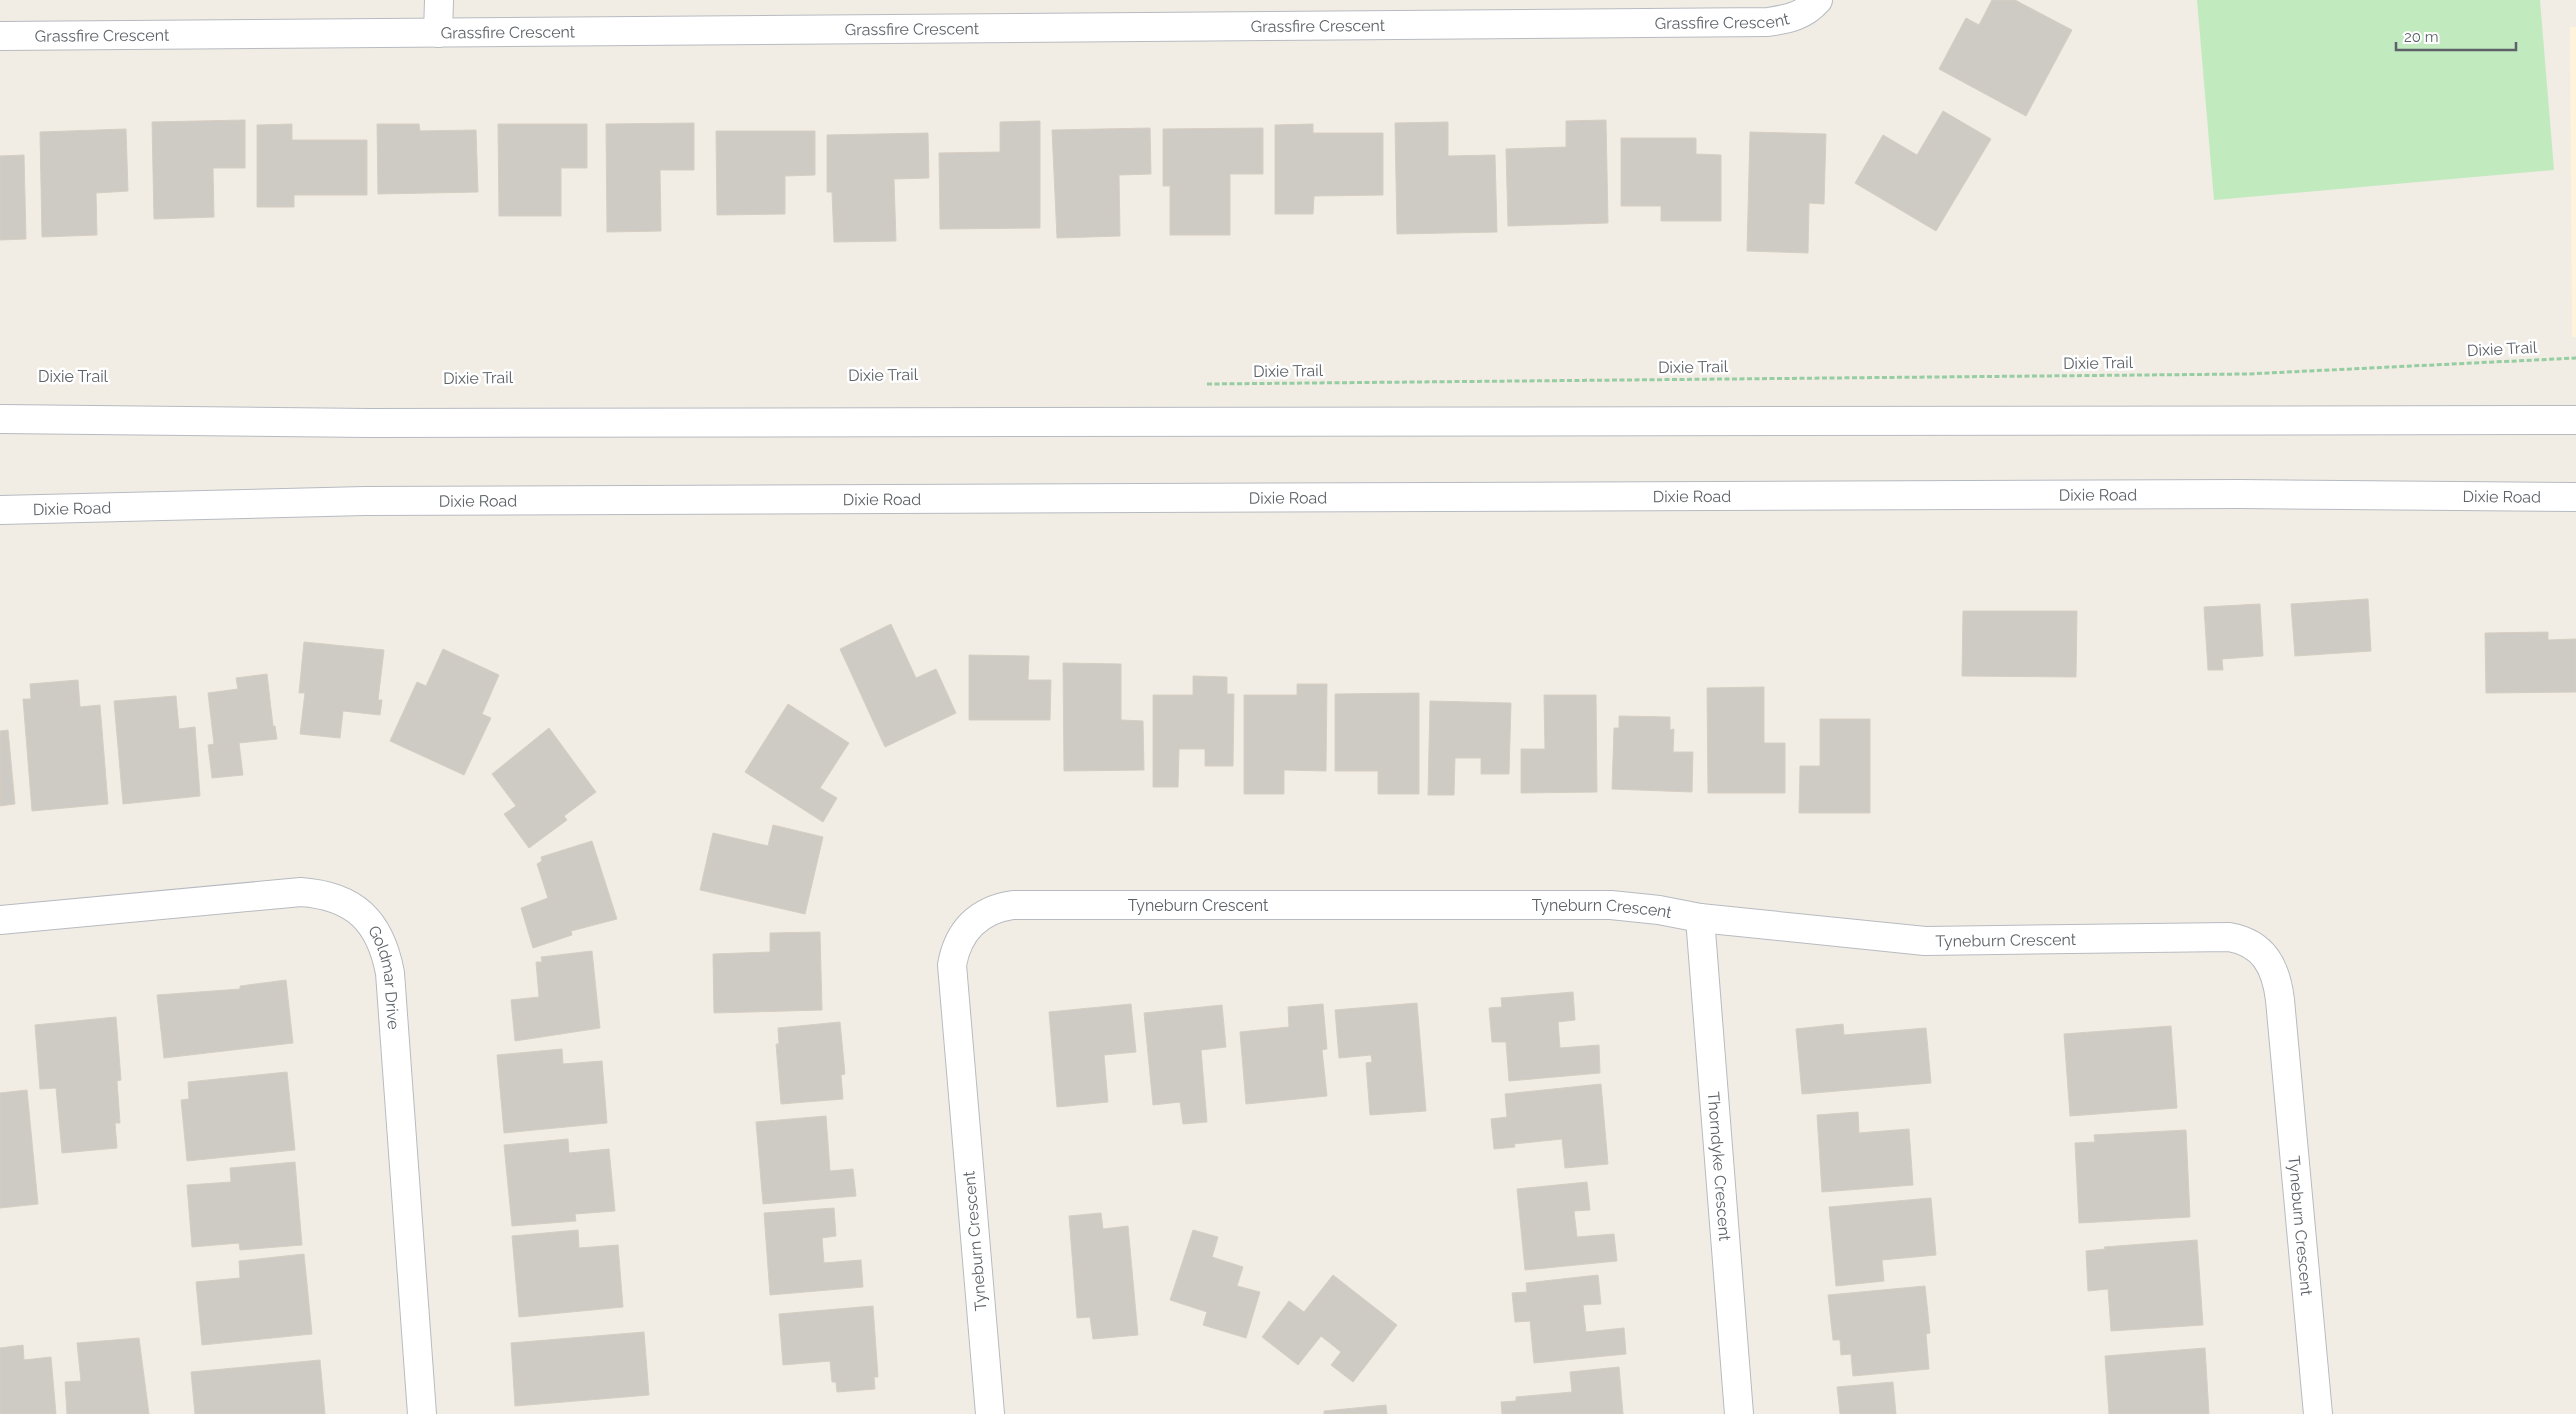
<svg xmlns="http://www.w3.org/2000/svg" width="2576" height="1414" viewBox="0 0 2576 1414" font-family="Raleway,sans-serif">
<rect width="100%" height="100%" fill="#f1ede5"/>
<!-- commercial -->
<path fill="#fff4db" d="M2570,27H2576V337H2572Z"/>
<!-- green -->
<path fill="#c2eabf" d="M2197,0H2540L2554,170L2214,200Z"/>
<!-- building -->
<path fill="#cecac4" stroke="#d6cec2" d="M1992,0H2015L2072,30L2026,116L1939,69L1966,18L1979,25Z
M1943,111L1991,139L1936,231L1855,183L1883,135L1917,155Z
M245,120V168H213L214,217L154,219L152,122Z
M1606,120L1608,223L1508,226L1506,149L1566,147V121Z
M1040,121V228L940,229L939,153L1000,152V122Z
M1448,122V156L1495,155L1497,232L1397,234L1395,123Z
M694,123V170H660L661,231L607,232L606,124Z
M292,124V140H367V195H294V207H257V125Z
M377,124H419L420,131L476,130L478,192L378,194Z
M498,124H587V168H561V216H499Z
M1313,124V133H1383V195L1314,196L1313,214H1275V125Z
M1150,128L1151,174L1119,175L1120,236L1057,238L1052,130Z
M1263,128V174H1230V235H1170V186H1163V129Z
M126,129L128,191L96,193L97,235L42,237L40,132Z
M716,131H815V175L785,176V214L717,215Z
M1750,132L1826,134L1824,204L1809,203L1808,253L1747,251Z
M928,133L929,178L894,179L896,241L834,242L832,192H827V135Z
M1621,138H1696V154L1721,155V221H1661V206H1621Z
M24,155L26,239L0,240V156Z
M2368,599L2371,651L2295,656L2291,604Z
M2260,604L2263,656L2222,659L2223,670H2208L2204,607Z
M1963,611H2077L2076,677L1962,676Z
M891,624L916,678L936,669L956,713L885,747L840,649Z
M2548,632V640L2576,639V692L2486,693L2485,633Z
M304,642L384,650L378,700H382L380,715L343,711L340,738L300,734L305,693H299Z
M443,649L499,675L482,714L491,718L464,775L390,741L417,682L426,686Z
M969,655L1029,656L1028,680H1051L1050,720H969Z
M1063,663L1121,664V720L1143,721L1144,770L1064,771Z
M267,674L273,726H275L277,739L239,743L243,775L212,778L208,745L214,744L208,693L238,689L236,678Z
M1193,676L1227,677V694H1234L1233,766H1205V749H1179L1178,787H1153V695H1193Z
M78,680L80,707L100,705L108,804L32,811L23,699H31L30,684Z
M1297,684H1327L1326,771L1284,770V794H1244V695H1297Z
M1764,687V743H1785V793H1708L1707,688Z
M1419,693V794H1378V771H1335V694Z
M1544,695H1596L1597,792L1521,793V749H1545Z
M176,696L179,729L195,727L200,796L123,804L114,701Z
M1430,701L1511,703L1509,774H1481V758H1455L1454,795H1428Z
M788,704L849,743L820,788L837,798L823,822L745,772Z
M1619,716L1670,717V730L1674,729L1673,752H1693L1692,792L1612,789L1614,728H1619Z
M1820,719H1870V813H1799L1800,766H1820Z
M549,728L596,792L564,816L567,820L529,848L504,814L516,806L492,774Z
M8,730L15,804L0,806V731Z
M773,825L823,837L805,914L700,890L713,833L768,846Z
M592,841L617,919L571,931L572,935L533,948L521,908L548,898L537,864L542,861L541,857Z
M820,932L822,1010L714,1013L713,954L770,952V933Z
M592,951L600,1028L515,1041L511,1000L539,997L536,962H542L541,957Z
M286,980L293,1043L164,1058L157,995L240,989V986Z
M1573,992L1575,1020L1558,1022L1560,1048L1599,1045L1600,1073L1509,1081L1506,1042H1492L1489,1008L1502,1007L1501,998Z
M1417,1003L1426,1111L1370,1115L1366,1063L1372,1062L1371,1055L1339,1058L1335,1010Z
M1131,1004L1136,1052L1104,1055L1108,1102L1057,1107L1049,1012Z
M1323,1004L1327,1049L1322,1050L1327,1096L1246,1104L1240,1032L1289,1027L1288,1007Z
M1222,1005L1226,1047L1201,1050L1207,1122L1183,1124L1180,1102L1153,1105L1144,1013Z
M116,1017L121,1080L117,1081L120,1123H115L117,1148L62,1153L56,1088L40,1089L35,1025Z
M840,1022L845,1074L841,1075L843,1099L781,1104L776,1044H779L778,1028Z
M1843,1024L1844,1035L1926,1028L1931,1083L1802,1094L1796,1029Z
M2171,1026L2177,1108L2070,1116L2064,1034Z
M562,1049L563,1064L602,1061L607,1123L504,1133L497,1055Z
M287,1072L295,1150L187,1161L181,1100L189,1099L188,1082Z
M1601,1084L1608,1164L1565,1168L1562,1139L1514,1144L1515,1147L1494,1149L1491,1119L1507,1117L1505,1094Z
M27,1090L38,1204L0,1208V1093Z
M1858,1112L1859,1133L1909,1129L1913,1185L1822,1192L1817,1115Z
M826,1116L830,1171L853,1169L856,1196L763,1204L756,1122Z
M2186,1130L2190,1217L2079,1223L2075,1143L2095,1142L2094,1135Z
M568,1139L569,1153L609,1149L615,1211L575,1214L576,1221L512,1226L504,1145Z
M295,1162L302,1245L240,1250L239,1243L192,1247L187,1185L231,1182L230,1168Z
M1587,1182L1590,1210L1574,1211L1577,1237L1614,1234L1617,1261L1525,1270L1517,1189Z
M1931,1198L1936,1255L1882,1260L1884,1281L1836,1286L1829,1207Z
M834,1208L836,1236L822,1238L824,1263L861,1260L863,1287L770,1295L764,1213Z
M1101,1213L1103,1229L1128,1226L1138,1335L1093,1339L1090,1317L1077,1318L1069,1216Z
M578,1230L579,1248L618,1245L623,1307L519,1317L512,1236Z
M1193,1230L1218,1237L1212,1257L1243,1267L1237,1286L1260,1292L1246,1338L1203,1325L1207,1312L1170,1300Z
M2197,1240L2203,1325L2111,1331L2108,1289L2088,1291L2086,1251L2105,1249L2104,1247Z
M304,1254L312,1334L202,1345L196,1282L240,1278L239,1261Z
M1333,1275L1397,1325L1353,1382L1331,1365L1341,1352L1321,1336L1298,1365L1262,1337L1289,1301L1304,1312Z
M1598,1275L1601,1304L1583,1305L1586,1332L1624,1328L1626,1354L1534,1363L1530,1321L1515,1322L1512,1293L1527,1292L1526,1283Z
M1925,1286L1930,1333L1926,1334L1929,1369L1853,1376L1851,1354L1841,1355L1840,1340H1833L1828,1295Z
M873,1306L878,1377H874L875,1389L837,1392L836,1382H832L830,1361L783,1365L779,1314Z
M644,1332L649,1395L515,1406L511,1343Z
M139,1338L149,1414H67L65,1382L81,1381L77,1343Z
M23,1345L24,1360L51,1357L56,1414H0V1348Z
M2205,1348L2209,1414H2109L2105,1356Z
M320,1360L325,1414H195L191,1372Z
M1619,1367L1623,1414H1502L1501,1402L1516,1401V1397L1572,1392L1570,1372Z
M1893,1382L1896,1414H1840L1837,1387Z
M1386,1405L1387,1414H1324V1411Z"/>
<g fill="none" stroke-linecap="round" stroke-linejoin="round">
<defs>
<g id="street">
<path d="M438,33L439,0"/>
<path id="s1" d="M0,36L1768,22C1788,19 1804,16 1818,0"/>
<path id="s2" d="M1700,918L1739,1414"/>
<path id="s3" d="M0,920L301,892C354,896 380,920 390,973L422,1414"/>
<path id="s4" d="M990,1414L952,965C958,931 978,910 1013,905H1611L1659,910L1700,918L1925,941L2229,937C2264,943 2276,967 2280,1000L2318,1414"/>
</g>
<g id="secondary">
<path d="M0,419L369,423L2576,420"/>
<path id="s5" d="M0,510L365,501L2240,494L2576,497"/>
</g>
</defs>
<!-- street casing -->
<use href="#street" stroke="#b7bbc0" stroke-width="30"/>
<!-- secondary casing -->
<use href="#secondary" stroke="#b6bbc0" stroke-width="30"/>
<!-- path -->
<path stroke="#96cda2" stroke-width="3" stroke-dasharray="5 2.5" stroke-linecap="butt" d="M1207,384L2247,374L2576,358"/>
<!-- street -->
<use href="#street" stroke="#fff" stroke-width="28"/>
<!-- secondary -->
<use href="#secondary" stroke="#fff" stroke-width="28"/>
</g>
<g text-anchor="middle" dominant-baseline="central" stroke-width="5" stroke-linejoin="round" paint-order="stroke">
<!-- street labels -->
<g font-size="16" fill="#5c6267" stroke="#fff">
<text stroke="none"><textPath href="#s1" startOffset="1722">Grassfire Crescent</textPath></text>
<text stroke="none"><textPath href="#s1" startOffset="1318">Grassfire Crescent</textPath></text>
<text stroke="none"><textPath href="#s1" startOffset="912">Grassfire Crescent</textPath></text>
<text stroke="none"><textPath href="#s1" startOffset="508">Grassfire Crescent</textPath></text>
<text stroke="none"><textPath href="#s1" startOffset="102">Grassfire Crescent</textPath></text>
<text transform="translate(2502 349) rotate(-3)">Dixie Trail</text>
<text transform="translate(2098 363) rotate(-1)">Dixie Trail</text>
<text transform="translate(1693 367) rotate(-1)">Dixie Trail</text>
<text transform="translate(1288 371) rotate(-1)">Dixie Trail</text>
<text transform="translate(883 375) rotate(-1)">Dixie Trail</text>
<text x="73" y="376">Dixie Trail</text>
<text transform="translate(478 378) rotate(-1)">Dixie Trail</text>
<text stroke="none"><textPath href="#s5" startOffset="2098">Dixie Road</textPath></text>
<text stroke="none"><textPath href="#s5" startOffset="1692">Dixie Road</textPath></text>
<text stroke="none"><textPath href="#s5" startOffset="2502">Dixie Road</textPath></text>
<text stroke="none"><textPath href="#s5" startOffset="1288">Dixie Road</textPath></text>
<text stroke="none"><textPath href="#s5" startOffset="882">Dixie Road</textPath></text>
<text stroke="none"><textPath href="#s5" startOffset="478">Dixie Road</textPath></text>
<text stroke="none"><textPath href="#s5" startOffset="72">Dixie Road</textPath></text>
<text stroke="none"><textPath href="#s4" startOffset="728">Tyneburn Crescent</textPath></text>
<text stroke="none"><textPath href="#s4" startOffset="1132">Tyneburn Crescent</textPath></text>
<text stroke="none"><textPath href="#s4" startOffset="1538">Tyneburn Crescent</textPath></text>
<text stroke="none"><textPath href="#s3" startOffset="438">Goldmar Drive</textPath></text>
<text stroke="none"><textPath href="#s2" startOffset="249">Thorndyke Crescent</textPath></text>
<text stroke="none"><textPath href="#s4" startOffset="2076">Tyneburn Crescent</textPath></text>
<text transform="translate(975 1241) rotate(-95)">Tyneburn Crescent</text>
</g>
</g>
<!-- scale -->
<path d="M2396 42v8h120v-8" fill="none" stroke="#5c6267" stroke-width="2.5"/>
<text x="2404" y="42" font-size="15" fill="#5c6267" stroke="#ffffff" stroke-width="4" paint-order="stroke">20 m</text>
</svg>
